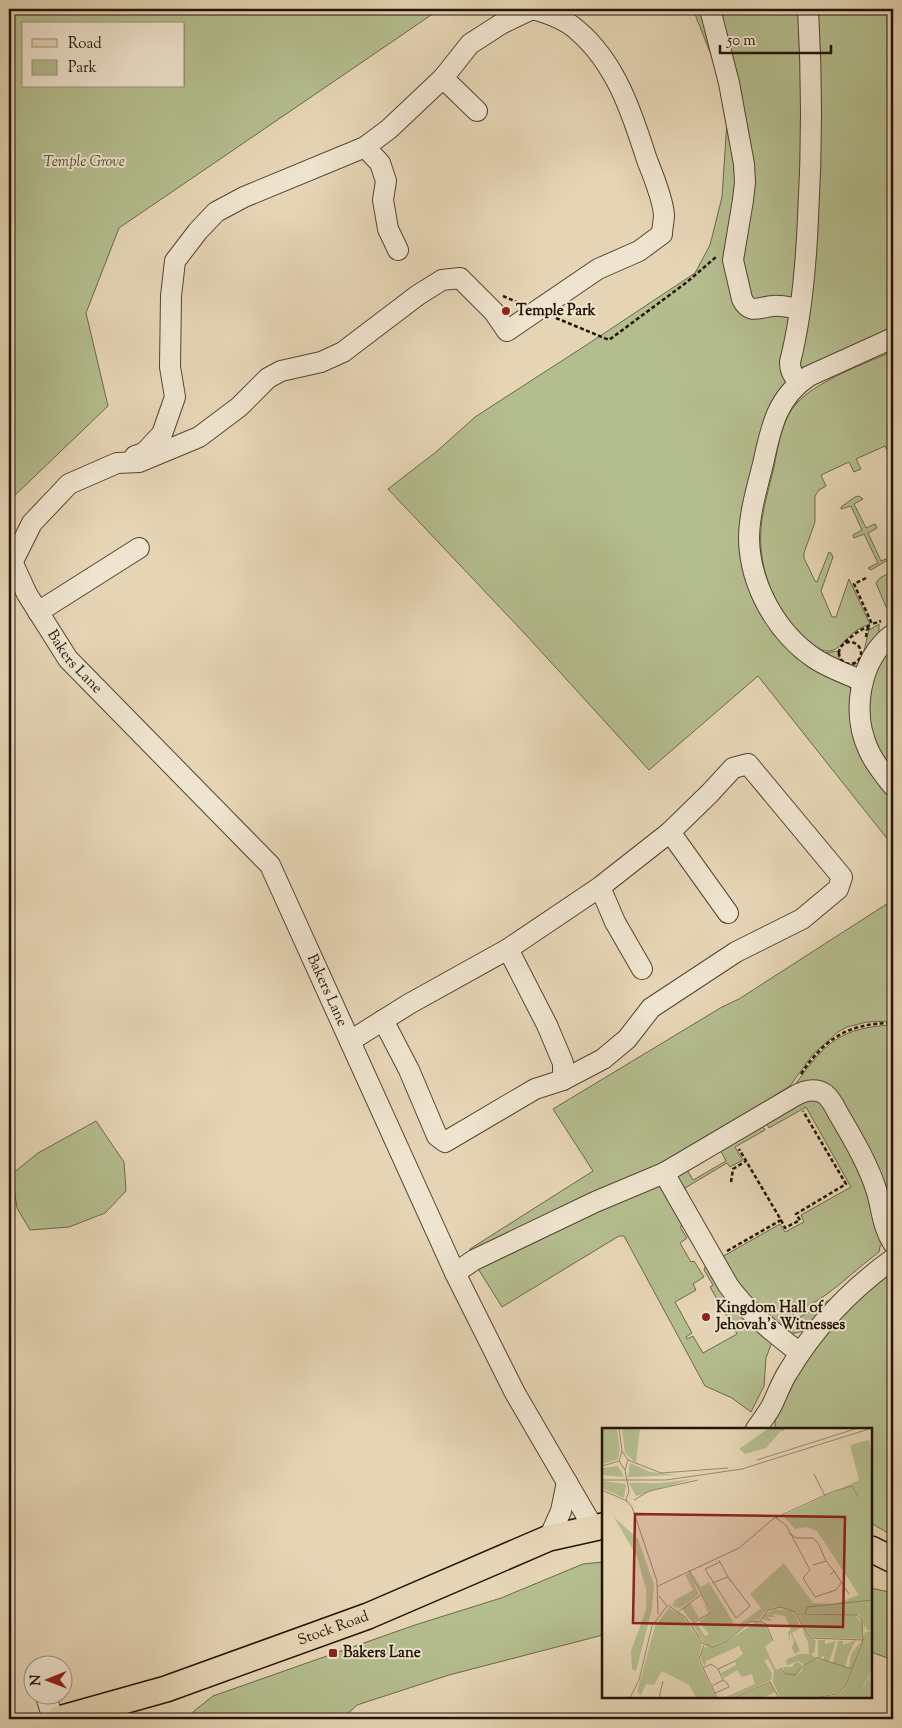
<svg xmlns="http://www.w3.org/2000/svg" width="902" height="1728" viewBox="0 0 902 1728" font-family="'Sorts Mill Goudy',serif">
<rect width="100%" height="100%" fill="#e6d5b5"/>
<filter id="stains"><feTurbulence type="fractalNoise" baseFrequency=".004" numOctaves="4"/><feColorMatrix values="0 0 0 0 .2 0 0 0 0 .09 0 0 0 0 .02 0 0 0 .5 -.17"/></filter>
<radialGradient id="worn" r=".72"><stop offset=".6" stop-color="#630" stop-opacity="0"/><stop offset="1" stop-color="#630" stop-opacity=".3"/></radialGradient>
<!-- green -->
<path fill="#b4bd8e" stroke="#6b684a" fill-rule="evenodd" d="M9,9H440L119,228L86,313L108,406L9,501ZM24,24H184V86H24Z
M693,9H707L733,114L739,299L797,311L790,376L779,397L751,582L851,689L880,782L893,798V846L758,676L649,770L527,636L388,489L436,452L475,417L591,342L695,273L710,245L722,197L727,121L717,70Z
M712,9H805L798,306L756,308L736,261L746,210Z
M812,9H893V332L795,373Z
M893,351V442L892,443L893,454L890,455L885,446L856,459L861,469L854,472L849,462L821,475L826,486L819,490L815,496V522L804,553V558L815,581L817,582L829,552L831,553L833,557L821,591L832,617H836L849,579L870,624C864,626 858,629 853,633C845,639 840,650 829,651C817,652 806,639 798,631C770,602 756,559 762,519C765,501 770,484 774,467C778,447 781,426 792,409C811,382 863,365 893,351Z
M859,496L863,499L854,504L866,528L875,524L877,528L868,533L881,561L891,557V558L871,570L868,568L878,563L864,534L854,538L853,535L862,530L851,506L841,509V507L855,497Z
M893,571V613H892L886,607L876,583L880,578Z
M879,624V635L859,666L853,669L825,653L838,651C838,657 839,661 845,664C865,672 865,640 869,630Z
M893,645V775L886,765L870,731L868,700L879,662Z
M893,900V1021L867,1022L847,1027L838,1032L813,1054L790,1086L685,1152L470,1255V1249L593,1171L553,1109L722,1007L739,999Z
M893,1025V1188L886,1189L854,1127L795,1085C824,1044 840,1027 893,1025Z
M805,1098L821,1101L857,1164L884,1243L880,1246L879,1252C861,1265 845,1281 827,1294C811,1306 792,1311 779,1328L752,1304L720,1258L780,1224L785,1232L804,1222L801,1215L851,1187L806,1107L769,1128L765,1121Z
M96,1121L124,1162L126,1191L105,1213L69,1227L30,1230L17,1208L12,1174L38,1153Z
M763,1127L765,1130L735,1147L743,1160L730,1167L727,1163L685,1188L689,1199L676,1177L686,1168L693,1180L695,1179L726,1161L721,1151Z
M660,1185L685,1224L680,1227L687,1238L680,1243L691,1262L694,1261L704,1277L693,1284L696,1290L675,1302L692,1333L686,1337L687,1339L693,1336L703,1353L737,1334L710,1287L713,1285L704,1270L705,1267L708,1264L772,1342L766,1358L764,1386L751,1412L732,1398L705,1386L624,1236H619L502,1307L477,1267L601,1207Z
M893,1269V1536L871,1523V1429H775V1418L795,1374L844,1310Z
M831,1299L832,1300C819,1315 807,1339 784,1332L795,1320Z
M603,1562V1635L449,1675L357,1705L342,1719H184L213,1696L415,1625L501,1598L583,1564Z
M871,1588L893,1593V1660L871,1652Z"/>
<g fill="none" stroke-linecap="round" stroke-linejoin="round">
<defs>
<g id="minor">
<path d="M710,9L729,83L744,164L745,182L743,200L733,260L742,299C750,315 759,307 773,306C782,305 792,308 800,309"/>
<path d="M443,78L470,44L501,24L532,9"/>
<path d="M365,147L389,129L443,78L477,111"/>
<path d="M800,382C793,376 790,371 790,362C802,315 806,266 808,218C812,148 812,78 808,9"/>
<path d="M135,456L144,453L162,434L175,397L170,367L171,296L175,261L198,231L216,212L244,197L365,147L380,163L386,181L383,200L388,229L398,250"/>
<path id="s1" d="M9,555L27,594L68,659L270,865L455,1273L515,1393L593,1527"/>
<path d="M12,563L32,523L69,484L117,463L139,462L199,437L239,407L268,378L281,371L321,362L343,352L418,295L442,280L460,278L494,312L507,331L598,269L639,251L662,234C662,228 664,221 664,215C663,199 653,175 647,160C632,113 616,63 577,30C565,19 548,13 532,9"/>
<path d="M38,612L139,548"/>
<path d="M893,634C859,660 851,713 869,751C875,764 884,775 893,786"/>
<path d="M863,681C846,674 829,668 814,658C776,632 750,585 749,539C749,514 757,488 763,464C771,428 776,398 809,376L893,338"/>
<path d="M670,832L728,913"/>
<path d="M600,887L615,922L642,969"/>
<path d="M383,1020L409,1070L437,1136L445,1142L535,1089L563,1080L603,1059L627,1039L651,1008L736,952L802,919L838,889L842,877L748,764L733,768L710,793L670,832L600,887L508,949"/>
<path d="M350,1041L409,1004L508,949L547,1025L563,1063V1080"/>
<path d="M664,1173L728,1285C747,1312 774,1333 800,1353"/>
<path d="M455,1273L474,1260L595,1202L664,1173L793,1097C803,1091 814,1087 825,1094C831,1099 835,1107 838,1113C852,1137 867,1162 876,1189C882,1208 882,1226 893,1243"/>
<path d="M756,1429C761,1422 767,1414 771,1407C777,1395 781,1383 788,1372C815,1327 851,1289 893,1259"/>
<path d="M549,1538L561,1511L567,1482"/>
<path d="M46,1696L53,1719"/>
</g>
<g id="major">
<path d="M871,1549L893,1560"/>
<path id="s2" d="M59,1719L166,1689L368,1616L549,1538L603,1526"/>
</g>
</defs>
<!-- minor casing -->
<use href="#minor" stroke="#534431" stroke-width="22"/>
<!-- major casing -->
<use href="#major" stroke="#221405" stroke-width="28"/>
<!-- path -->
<path stroke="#221405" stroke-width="2.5" stroke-dasharray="4 2.5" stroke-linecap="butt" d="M503,296L519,303
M556,318L609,340L687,282L716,257
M866,578L854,584L872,624L881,621
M866,637L867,630L870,626
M839 653a11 11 0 1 1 22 0a11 11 0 1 1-22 0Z
M845,642L856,633L872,624
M801,1074C825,1038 849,1023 893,1023
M731,1182L733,1169L746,1161
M781,1220L785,1228L800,1220L796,1214L846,1184L803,1111
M727,1251L781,1220L739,1149"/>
<!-- minor -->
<use href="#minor" stroke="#efe4cf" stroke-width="20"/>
<!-- major -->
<use href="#major" stroke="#e6d5b5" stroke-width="25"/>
</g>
<!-- markers -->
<g fill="#8f2418" stroke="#efe4cf" stroke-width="2">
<circle cx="506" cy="311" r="5"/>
<circle cx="706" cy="1317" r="5"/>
<rect x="328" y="1648" width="10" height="10" rx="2.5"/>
</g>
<g text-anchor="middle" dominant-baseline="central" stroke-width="4" stroke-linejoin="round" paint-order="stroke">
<!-- park labels -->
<g font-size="15" font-style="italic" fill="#554f35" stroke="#efe4cf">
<text x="84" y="162">Temple Grove</text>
</g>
<!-- poi labels -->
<g font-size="15" font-weight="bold" fill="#221405" stroke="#efe4cf" text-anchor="start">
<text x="516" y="311">Temple Park</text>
<text x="716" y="1308">Kingdom Hall of<tspan x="716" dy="17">Jehovah's Witnesses</tspan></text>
<text x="343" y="1653">Bakers Lane</text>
</g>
<!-- street labels -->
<g font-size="15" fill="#221405" stroke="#efe4cf">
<text stroke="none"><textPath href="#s1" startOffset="126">Bakers Lane</textPath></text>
<text stroke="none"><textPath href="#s1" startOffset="546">Bakers Lane</textPath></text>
<text stroke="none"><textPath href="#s2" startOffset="289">Stock Road</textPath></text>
</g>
</g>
<!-- overview -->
<g transform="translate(602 1428)">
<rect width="270" height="270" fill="#e6d5b5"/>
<path d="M0,0H15L18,22L16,31L1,36ZM20,0H38L34,35L23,25ZM167,0H182V3H179L164,20L143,26L137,21ZM267,12L270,31V202H265L264,197L263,201L257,187L195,185L173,179L164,183L157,191L147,194L123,214L107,218L101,214L91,197L95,195L103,208L107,206L97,194L110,185L89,144L99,159L107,154L134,199L159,180L148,166L182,135L211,175L233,176L257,167L215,103L204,99L193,101L181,88L257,52L248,17ZM28,35L48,44L76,47L26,49ZM16,38L22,49L0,47V40ZM90,51L34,68L27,55H58ZM0,53L24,56L22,70L0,60ZM12,89L36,111L52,157L50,181L34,243L30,241L29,223L44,182V161L35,129ZM88,144L97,167L78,180L73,179L70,177L73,172L91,162L83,147ZM98,169L108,185L90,194L80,181L88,174L97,190L106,185ZM67,180L80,187L100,216L96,232L114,270H94L87,257L60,243L52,257L44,256L39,267L35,264L53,198ZM172,181L189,183L194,188L199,200L190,205L198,223L193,226L190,220L192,213L188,204V213L186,204L189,201L183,188L173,186L170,187L174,189H166L170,193L160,192L162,187ZM196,187H253L260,195V211L211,209L203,203ZM155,193L163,197L170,213L163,219L174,242L179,240L181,244L184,247H192L183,246L181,239H190L194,234L200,236L198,243L193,247L199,244L203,236L218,231L249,241L242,260L233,265L210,270H178L171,254L172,243L166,231L162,232L170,246L169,252L129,270H121L153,256L150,246L140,249L135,242L122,250L119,245L134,237L133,232L141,226L137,218L104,233L103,238L99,232V224L103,219L122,216ZM200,202L214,213L212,225H209L212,229H216V212H227H223V216L234,213L227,234H231L236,213H245H241V217L254,212L246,228L243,239L247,240L249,226L259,213L250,240H249L241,239L232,237L222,232V228L202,236L196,233L185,237L184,232L197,226H207L206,214ZM270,203V241L256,269L270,244L267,252L270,255V270H215L233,267L243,261L263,204ZM168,255L173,264L161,270H133Z" fill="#b4bd8e"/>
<path fill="none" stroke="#98886f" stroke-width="1" d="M17,0L20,23L26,32L23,42M20,23L17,33L23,42L27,63L24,72L30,79L55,153L56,186M26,32L59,45L126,40M155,32L256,0M0,38L17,33M212,46L223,68M0,52H64L140,41L270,0M0,62L25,73M32,72L47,63L96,52M174,90L184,97L208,142L201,150L213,169L234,162L240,154M187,105L194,110H211L216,115L224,133L211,137M224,133L232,143L228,147M118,134L103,141L134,190L148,178L126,149M87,142L109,185L89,196M232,143L247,166M110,155L126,149L117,132M56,158L137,120L171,91L232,63L250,58L256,68M66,177L83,189L97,209M77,183L99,167M195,186L255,187L260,193L261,212M203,186L205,179L270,172M158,193L166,182L179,179L193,184L203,203L210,210L261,212L243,259L234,266L213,270M90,198L100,215L110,219L124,214L148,194L158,193L164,196L171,213M102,217L97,231L115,270M101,240L109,236L116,241L121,252M179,240L183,246L193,247L202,237L216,230L250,241M116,241L133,233M110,258L121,252L125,255L127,259L113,265M28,270L37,252L50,198L65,178L57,168M57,270L61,253M131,270L168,254L177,270"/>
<path fill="#8f2418" fill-opacity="0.15" stroke="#8f2418" stroke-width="2.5" d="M33,86L243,89L241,199L31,195Z"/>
<rect width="270" height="270" fill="none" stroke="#221405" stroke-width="2.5"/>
</g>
<!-- margin -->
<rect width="902" height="1728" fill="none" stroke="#e6d5b5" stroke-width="30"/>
<rect x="10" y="10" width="882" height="1708" fill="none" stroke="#221405" stroke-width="2.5"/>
<rect x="15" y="15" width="872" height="1698" fill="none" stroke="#221405"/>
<!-- legend -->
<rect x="22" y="22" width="162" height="65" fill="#efe4cf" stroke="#9d917e"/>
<rect x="32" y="39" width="25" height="8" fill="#e6d5b5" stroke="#9d917e"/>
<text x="68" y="48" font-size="15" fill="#221405">Road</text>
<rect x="32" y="60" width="25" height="15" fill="#b4bd8e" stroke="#9d917e"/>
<text x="68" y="72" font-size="15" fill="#221405">Park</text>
<!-- north arrow -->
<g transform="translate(48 1680) rotate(269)"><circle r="24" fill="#efe4cf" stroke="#9d917e"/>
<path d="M0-4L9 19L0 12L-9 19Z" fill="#8f2418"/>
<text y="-8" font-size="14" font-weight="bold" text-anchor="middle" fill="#221405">N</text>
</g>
<!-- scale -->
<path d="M720 45v8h111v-8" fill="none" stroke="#221405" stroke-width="2.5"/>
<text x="727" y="45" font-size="15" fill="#221405" stroke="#efe4cf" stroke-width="4" paint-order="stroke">50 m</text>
<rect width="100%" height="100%" filter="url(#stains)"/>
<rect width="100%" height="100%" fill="url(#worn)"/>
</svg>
